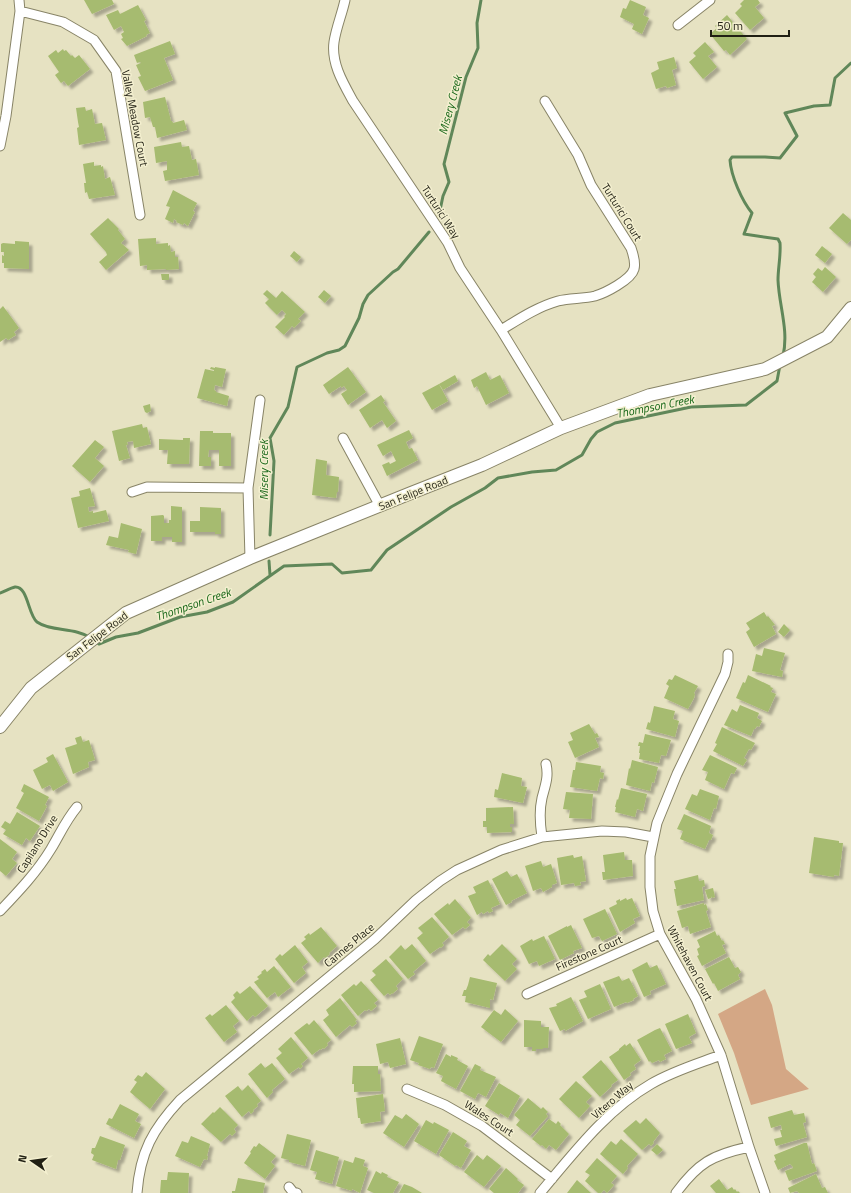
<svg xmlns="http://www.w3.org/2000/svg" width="851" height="1193" viewBox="0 0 851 1193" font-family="'Titillium Web',sans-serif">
<defs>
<filter id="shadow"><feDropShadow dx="3.5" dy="3.5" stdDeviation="1" flood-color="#0004"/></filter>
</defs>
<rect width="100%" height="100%" fill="#e6e2c2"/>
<!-- green -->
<path fill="#d4a785" d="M765,989L772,1005L786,1069L809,1089L751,1105L734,1053L718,1014Z"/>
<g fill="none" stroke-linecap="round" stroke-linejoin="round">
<!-- stream -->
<path stroke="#608759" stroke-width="3" d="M439,215L443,196L449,182L444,164L466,77L478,48L477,23L481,0
M783,356C789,330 779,306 778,280C778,268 781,255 780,243L778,239L744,234L752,213C742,201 731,176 730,160L732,157H765L780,158L797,136L785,113L814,106L830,105L835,78L851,63
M270,535L274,461L270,438L288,407L297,367L327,353L339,350L345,346L359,318L363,304L368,295L393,272L398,269L429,232
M269,561L270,575
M0,593C4,592 10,588 15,587C28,586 28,615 37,622C51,632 75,627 91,638
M95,641L99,644L116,637L138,633L180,617L207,612L233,602L284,566L332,564L342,573L371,570L387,550L451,507L485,488L498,478L532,472L556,470L582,455L591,439L597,432L615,423L691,407L746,405L777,381L780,365"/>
</g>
<!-- building -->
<path fill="#a6bb6f" filter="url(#shadow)" d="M84,0H112L114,4L92,14Z
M630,0L646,7L643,15L649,18L642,34L632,29L634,24L620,17L623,8L626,9Z
M744,0H758L760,3L755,7L764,18L750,30L735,13L742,6L740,4Z
M138,5L146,20L144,21L150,33L146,35L147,36L127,46L121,39L123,38L121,34L124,32L121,26L114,30L106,15L118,10L120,14Z
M727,15L747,39L730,55L726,50L724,51L710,34L717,28L715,26Z
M170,41L175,54L164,58L173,80L145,91L138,77L141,76L136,65L141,63L140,62L137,63L134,55Z
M705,42L714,52L708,56L717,67L703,79L689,62L696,56L693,53Z
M63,49L64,51L66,50L71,56L72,55L75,58L79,55L90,69L68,86L64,81L61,83L55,75L59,72L48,56L56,50L58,53Z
M674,57L677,68L672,70L676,85L667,88L666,86L656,89L651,73L659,69L657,62Z
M165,97L171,121H172L173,123L184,120L187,130L157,138L155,127H153L150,117L145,118L143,102Z
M85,107L86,111L92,109L95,124L102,123L106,140L79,145L77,128L79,127L78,122L76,108Z
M181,142L182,147L189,146L192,160L196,159L199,175L165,181L163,171L167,170V161L156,163L154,147Z
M94,162V166L101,165V167L103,166L105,179L110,177L115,195L89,199L87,192L85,193L84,183H86L83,164Z
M173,190L197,203L193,211L195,212L188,226L184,223L183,225L176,222L177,221L174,219L173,223L165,219L170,207L166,206Z
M843,213L851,220V240L847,244L829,228Z
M108,218L119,229L118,230L125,239L121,243L129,250L106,270L99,262L107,255L106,252L90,234Z
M156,238V244L168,243V246L170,245L171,252L175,251V257H178L179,269L166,270V269L147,270V265L140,266L138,239Z
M15,241L29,242V269L4,268V263H2V255L4,256V252H1V244L3,243L15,244Z
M822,246L832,254L825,263L815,255Z
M294,251L301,257L297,262L290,256Z
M825,267L836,277L823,292L812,282L816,277L813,274L818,268L822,271Z
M161,274H169V280H162Z
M267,290L276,298L282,291L305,312L298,319L301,321L294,328L292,326L284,335L275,327L285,317L284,316L286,314L282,310L277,315L265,303L269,299L263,294Z
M324,290L331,296L325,303L318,297Z
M3,306L19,328L14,332L16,335L8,340L6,338L0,342V309Z
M211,367L215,368V367L226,369L222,387L215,385L214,390L216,391V392L229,396L227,406L197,398L205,369L214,371V370L210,369Z
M348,367L366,392L348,405L341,394L347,390L344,386L341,388V386L329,394L323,385Z
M486,372L490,380L500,375L509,393L486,405L477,386L474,388L471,380Z
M455,375L458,381L443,390L439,384Z
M439,384L448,401L432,410L422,393Z
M381,395L385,401L383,402L396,421L387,428L382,420L370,428L359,410Z
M150,404L151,411L147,413L145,412L143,406Z
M142,424L143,428L147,427L151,444L134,448L133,441L127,442L128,445H126L130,458L119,461L112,431Z
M409,430L413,438L406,442L409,449L412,448L418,460L387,476L382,465L389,462L390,464L396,461L391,451L383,456L377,445Z
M200,431H213V433H231V466H219V450H209L208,457H211V466H199Z
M183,438H190L189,464H167L168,450H159V439L183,440Z
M95,440L104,447L95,458L104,466L90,482L72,466Z
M316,459L327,461L326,475L339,477L338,492H337L336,498L312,495Z
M90,488L95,506L88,507L89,512L93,511V513L106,510L109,521L78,528L71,498L80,496L79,491Z
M171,506L182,507V542H172V537H162V541H151V516L163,515L164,516V523H169V520H171Z
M200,507L221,508V534H215V532H190V521H200Z
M121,523L142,529L136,554L128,552L129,550L106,545L109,536L118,538Z
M764,612L767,617L768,616L775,625L772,626L776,634L754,647L746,632L750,629L746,623Z
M784,624L790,630L784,637L778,632Z
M764,648L785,653L780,670L783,671L782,677L752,671L756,654L762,656Z
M675,675L698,686L694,693L695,694L694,698L688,709L664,698L669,686L666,684L669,679L672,680Z
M748,675L771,686L770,687L773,688L771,692L776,694L768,712L736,698L743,682L745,683Z
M740,705L759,713L757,718L762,721L759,727L757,726L755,729H754L751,736L724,725L732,709L737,712Z
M654,706L675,711L673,719L679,721L675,737L646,729L648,722L650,723Z
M589,724L595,734L597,733L599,737L595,738L599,747L575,758L568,742L573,740L570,733Z
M722,727L755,743L751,750L749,749L744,758L747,760L743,766L713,751L717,744L715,743Z
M645,734L671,740L666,756L661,755L659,763L639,759L640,753H639L640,746H638L639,742L643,743Z
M81,736L83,742L89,740L95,760L88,762L89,767L73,774L65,748L77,744L75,738Z
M53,754L68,782L53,791L50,785L42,789L33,770L48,762L46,758Z
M710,755L737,768L734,774L731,773L724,789L705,780L708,772L702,770Z
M632,760L658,767L654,783L652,782L650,791L626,785L629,768L630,769Z
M576,762L601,766L600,772L604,773L603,779L600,778L597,791L570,787L573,770H575Z
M502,773L522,778L521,786L527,787L523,803L494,797L495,789L498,790Z
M24,784L49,797L45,805L47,806L39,821L16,808L24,793L21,791Z
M621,788L647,794L643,811L637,809L635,817L615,812L616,807H615L617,799L618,800Z
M700,789L719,796L716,809L714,808L710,820L685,809L692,794L697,796Z
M566,792L593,794L591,819L569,818L570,810L563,809Z
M513,807L514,824H510V827H512V832L487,833V827H483V821H486V808Z
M17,812L40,826L30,841L26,838L22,845L3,834L6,830L1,827L5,821L10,824Z
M684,814L711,826L709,833L713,835L711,840H709L705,849L680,839L683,831L677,829Z
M814,837L839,841V843H843L839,876L834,875V877L809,873Z
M0,839L17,852L12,859L17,863L6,876L0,871Z
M624,852L625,860H632L633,876L603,880L602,872H605L603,855Z
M573,855L574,858L582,856L586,881L580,882L581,885L575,886L574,883L561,885L557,858Z
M541,861L543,867L551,864L557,883L552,885V887L543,892L541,888L533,891L525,866Z
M507,871L511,877L517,874L527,893L511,901L512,902L506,905L492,879Z
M698,875L699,881L704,880L705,886L702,887L704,900L677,906L674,889H676L674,881Z
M488,880L500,904L491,908L493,911L489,913L488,911L483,914L482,912L477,915L468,896L476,893L473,887Z
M713,888L715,897L712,898L711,896V898L708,899L705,890Z
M626,898L627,900L632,898L640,916L633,919L635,923L620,932L609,908L617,904L616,901L620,899V901Z
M455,899L471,918L467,922L470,925L465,929L463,927L452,935L434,914L448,903L449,905Z
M704,903V905L706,904L708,910L706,911L711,927L690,934L688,926L682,928L677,911Z
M605,909L617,934L602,941L599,936L592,938L583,919Z
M432,917L449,937L442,943L444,945L441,948L440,947L430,954L417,938L423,933L418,928Z
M571,925L582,948L573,951L574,953L560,960L548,936L567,926V927Z
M321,927L337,946L329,953L330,954L325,958L324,957L318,963L301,943L306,939L304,937L309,933L310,935Z
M715,931L717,936L719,935L722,941L723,940L725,944L722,945L726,953L702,966L697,956L699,955L697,949L700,947L697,940Z
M544,936L555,959L539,966L537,961L529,964L520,946L532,939L533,941Z
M412,944L426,961L413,972L415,974L408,979L389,957L401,945L405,950Z
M502,944L517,959L512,964L517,969L505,981L483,960L488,954L490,956Z
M295,945L308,962L302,967L306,973L294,983L275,959L280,954L282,956Z
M729,957L735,968L738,967L741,972L738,975L740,979L718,991L714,983L713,984L705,969Z
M386,959L403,979L396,986L398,989L392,994V993L390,995L388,993L384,996L370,980L376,975L372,971Z
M647,962L650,968L657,965L666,984L650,991L651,994L644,997L632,970Z
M274,966L291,987L278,997L275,992L267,998L254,982L259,979L257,977L262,973L261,972L265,969L267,972Z
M619,976L622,981L629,978L638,996L633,999L634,1000L627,1003L626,1002L614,1007L603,982Z
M470,977L497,983L493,1000L490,999V1008L465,1002L466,996H462L464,990H466L468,985Z
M361,981L378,1000L374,1003L377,1006L371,1011L369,1009L366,1011L365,1010L358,1016L341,995L354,984L356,986Z
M600,984L611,1009L588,1019L579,1000L587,997L584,991Z
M250,986L268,1006L255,1017L253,1015L247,1021L231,1002L235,998L233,995L237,991L240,994Z
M571,997L583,1021L565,1031V1029L560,1031L549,1008L557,1006L556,1004Z
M340,998L357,1020L355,1021L357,1023L352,1027L350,1025L336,1037L323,1020L329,1015L326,1010Z
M226,1005L239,1021L233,1026L237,1032L224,1042L205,1018L210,1014L212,1016Z
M505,1009L518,1021L501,1042L481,1027L494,1010L501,1015Z
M688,1014L696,1033L689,1037L692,1043L676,1049L665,1024Z
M314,1020L331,1040L327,1043L328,1045L324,1049L323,1048L320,1050V1049L312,1055L294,1033L303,1026L307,1023L309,1025Z
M524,1020L541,1021V1027H549L548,1048H543V1049H536V1051H532V1047H524Z
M660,1028L672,1051L664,1055L666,1059L660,1062L659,1060L652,1063L650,1061L649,1062L637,1040L655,1030Z
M419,1036L443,1044L434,1068L431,1067L430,1069L418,1065L419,1063L410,1060Z
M291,1037L308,1058L301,1064L303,1066L300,1069L299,1067L289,1074L276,1058L282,1053L278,1049Z
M400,1038L406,1064L390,1068L388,1062L380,1064L376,1044Z
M630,1043L641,1060L634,1065L636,1069L630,1073L631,1075L624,1080L609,1057L619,1050V1049L625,1044L626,1046Z
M446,1054L451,1057V1055L458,1058L457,1060L468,1066L456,1089L441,1081L443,1076L436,1073Z
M601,1060L618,1080L611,1085L612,1086L600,1097L582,1077Z
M261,1063L265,1068L272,1063L285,1079L272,1090L273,1092L267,1098L248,1074Z
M475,1064L481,1067L480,1070L496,1077L486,1097L478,1093L475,1099L460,1091Z
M353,1066H378V1074H380L381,1091L354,1092V1084H352Z
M146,1072L165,1089L150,1109L130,1092L137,1082L134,1080L138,1075L142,1077Z
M576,1081L592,1096L586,1102L590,1106L579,1118L559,1099Z
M499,1083L520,1096L508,1118L500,1113L499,1115L485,1106Z
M248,1085L261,1101L257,1104L258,1106L253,1110L254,1111L251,1114L249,1111L242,1117L225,1096L238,1086L242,1091Z
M383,1094L385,1111L380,1112L381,1121L361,1124L360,1118H358L356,1098Z
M528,1098L541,1109L543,1107L548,1112L546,1114L548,1116L530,1136L516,1125L520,1120L514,1115Z
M120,1104L139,1114L135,1121L141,1124L134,1138L106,1124L109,1118L112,1119Z
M220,1107L238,1125L234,1129L236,1132L232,1136L230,1134L221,1142L201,1124L213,1112L214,1113Z
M792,1110L794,1115L804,1113L806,1122L803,1123L807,1137L776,1146L774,1139L782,1137L780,1130H782L781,1125L771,1128L768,1117Z
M406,1114L419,1124L404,1147L383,1133L395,1115L402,1119Z
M646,1118L660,1133L653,1142L654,1143L651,1146L649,1144L642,1150L623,1131L636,1120L640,1124Z
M549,1119L556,1124L558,1121L561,1124L560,1125L569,1134L556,1150L549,1145L546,1149L542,1145L541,1146L532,1139Z
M426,1120L433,1124L434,1122L449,1130L436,1154L414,1141Z
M453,1132L467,1141L464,1146L471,1150L461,1168L456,1165L455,1166L439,1155Z
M287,1134L311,1140L305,1166L289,1162V1160L281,1158Z
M100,1136L125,1145L120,1160H118L116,1169L92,1160L94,1155L91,1153L92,1148H95Z
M191,1136L210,1144L207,1156H208L207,1160L204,1159L200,1167L175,1156L182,1141L188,1143Z
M621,1139L638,1154L627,1166L628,1168L623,1174L600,1154L611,1141L616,1145Z
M259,1143L276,1156L271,1162L275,1166L265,1179L244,1163L251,1153L250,1152L254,1146L256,1147Z
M804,1143H807L812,1164L814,1163L817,1171L789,1181L785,1171L793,1168V1167L790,1164L778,1170L774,1161L776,1160L774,1155Z
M657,1144L663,1150L657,1155L651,1150Z
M316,1150L339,1157L332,1184L315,1179L317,1172L310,1170Z
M477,1155L483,1160L487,1155L501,1166L484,1187L464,1172Z
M355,1157L365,1160L363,1166L368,1168L360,1193L352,1189V1191L336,1186L344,1160L353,1163Z
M597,1158L617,1176L611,1183L614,1185L607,1193L604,1190L601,1193H598L585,1181L590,1175L585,1172Z
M506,1168L518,1179L517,1180L524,1185L518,1193H494L489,1189Z
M376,1171L381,1174L382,1172L388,1175L387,1177L399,1182L393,1193H374L367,1190Z
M168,1172L189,1173L188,1193H160L161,1180H167Z
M816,1174L822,1188L825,1187L828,1193H799L797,1191L790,1193L788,1188Z
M238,1178L265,1183L263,1193H232V1191H235Z
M719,1179L727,1190L732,1187L734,1190L735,1189L737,1192L738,1191L740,1193H716L710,1186Z
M577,1180L591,1193H567Z
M404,1184L412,1187L422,1193H399Z"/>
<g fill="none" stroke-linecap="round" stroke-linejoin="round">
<defs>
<path id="minor" d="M345,0C342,14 336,28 334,42C331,63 343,83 353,101L448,243L460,268L501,330L561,428
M20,11L63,22L94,40L116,71L140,215
M678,25L710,0
M0,146L6,116L20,11L19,0
M501,330C519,319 537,307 558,301C570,298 583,299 595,296C605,293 631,280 634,269C636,262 633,254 631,248L591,185L578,155L545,101
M343,438L380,506
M132,492L147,487L248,488
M250,558L248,488L260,400
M728,654V662L725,674L677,774L657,823L650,856V887L653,911L660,934L696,999L721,1055L749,1147L765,1193
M542,837C540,824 539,811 542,798C545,786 549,777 546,764
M0,911C19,891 37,872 51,849C60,834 66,820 77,807
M527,994L660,934
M407,1089L445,1105L482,1126L552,1179
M289,1187L293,1192L297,1193
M137,1193C140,1152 153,1129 180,1100L375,939L416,900L440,881L457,870L501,850L542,837L602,831L626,832L653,837
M540,1193C573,1154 606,1110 651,1084C673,1071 697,1064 721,1055
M676,1193C698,1163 712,1155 749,1147"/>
<path id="tertiary" d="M0,727L31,688L126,613L250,558L411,493L482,465L561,428L650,395L765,369L827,337L851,308"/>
</defs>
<!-- minor casing -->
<use href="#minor" stroke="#888467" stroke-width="11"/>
<!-- tertiary casing -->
<use href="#tertiary" stroke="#888467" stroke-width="14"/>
<!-- minor -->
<use href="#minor" stroke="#fff" stroke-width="9"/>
<!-- tertiary -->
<use href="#tertiary" stroke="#fff" stroke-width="12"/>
</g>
<g text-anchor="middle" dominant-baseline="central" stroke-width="3" stroke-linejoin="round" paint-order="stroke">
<!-- street labels -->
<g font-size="11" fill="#201f13" stroke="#f3efcf">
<text transform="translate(135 118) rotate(79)">Valley Meadow Court</text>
<text transform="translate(441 212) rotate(57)">Turturici Way</text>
<text transform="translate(622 212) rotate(58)">Turturici Court</text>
<text transform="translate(413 493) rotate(-22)">San Felipe Road</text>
<text transform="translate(97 636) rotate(-37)">San Felipe Road</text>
<text transform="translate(37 844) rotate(-58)">Capilano Drive</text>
<text transform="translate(349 945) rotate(-40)">Cannes Place</text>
<text transform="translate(589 953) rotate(-24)">Firestone Court</text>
<text transform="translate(690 963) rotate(62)">Whitehaven Court</text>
<text transform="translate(612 1100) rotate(-41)">Vitero Way</text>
<text transform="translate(489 1118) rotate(33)">Wales Court</text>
</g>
<!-- water labels -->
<g font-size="12" font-style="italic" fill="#1a681a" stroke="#f3efcf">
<text transform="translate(450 105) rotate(-75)">Misery Creek</text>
<text transform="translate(655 406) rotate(-11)">Thompson Creek</text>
<text transform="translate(263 470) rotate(-90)">Misery Creek</text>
<text transform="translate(193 604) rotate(-19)">Thompson Creek</text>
</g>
</g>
<!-- north arrow -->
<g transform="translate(32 1161) rotate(283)" stroke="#f3efcf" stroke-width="3" paint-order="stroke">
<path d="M0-3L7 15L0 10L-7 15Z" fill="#201f13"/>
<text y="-6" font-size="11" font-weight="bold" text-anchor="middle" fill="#201f13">N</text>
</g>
<!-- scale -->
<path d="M711 30v6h78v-6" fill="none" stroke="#201f13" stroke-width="2"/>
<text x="717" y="30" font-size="12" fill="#201f13" stroke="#f3efcf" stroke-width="3" paint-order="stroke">50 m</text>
</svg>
